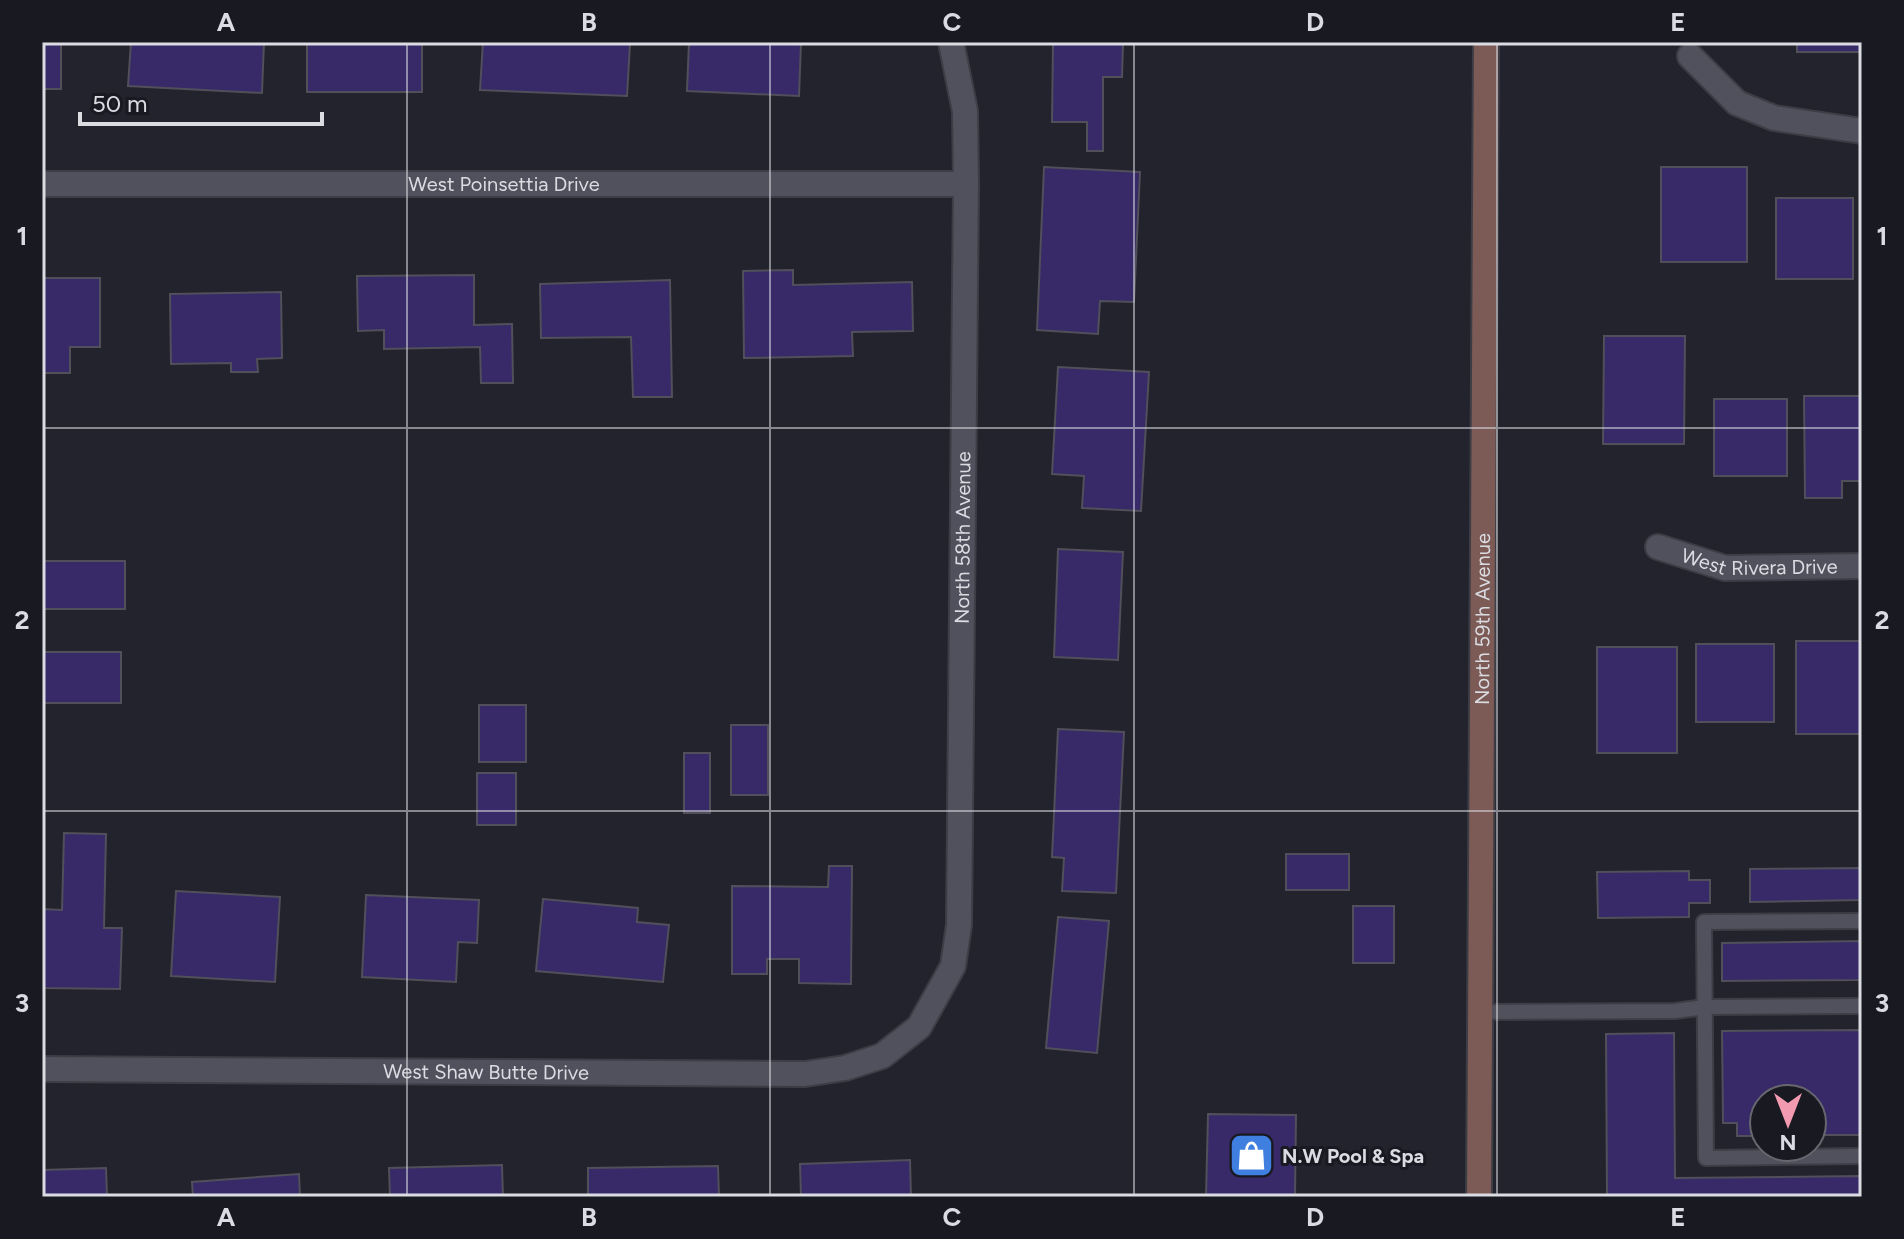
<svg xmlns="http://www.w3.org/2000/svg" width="1904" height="1239" viewBox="0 0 1904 1239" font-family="Figtree,sans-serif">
<rect width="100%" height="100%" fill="#22232c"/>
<!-- building -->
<path fill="#382a68" stroke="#504f5a" stroke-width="2" d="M42,42H61V89H42Z
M131,42H264L262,93L128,86Z
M307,42H422V92H307Z
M483,42L630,44L627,96L480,90Z
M689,42H801L799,96L687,91Z
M1053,42L1123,44L1122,77H1103V151H1087V122H1052Z
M1797,42H1862V52H1797Z
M1044,167L1140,172L1134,302L1100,301L1098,334L1037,330Z
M1661,167H1747V262H1661Z
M1776,198H1853V279H1776Z
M793,270V285L912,282L913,331L852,332L853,356L744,358L743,271Z
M474,275V325L512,324L513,383H481L480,347L384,349V330L358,331L357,276Z
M42,278H100V347H70V373H42Z
M670,280L672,397H633L631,337L541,338L540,284Z
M281,292L282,358L257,359L258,372H231V363L171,364L170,294Z
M1604,336H1685L1684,444H1603Z
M1058,367L1149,372L1141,511L1082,508L1084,476L1052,474Z
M1804,396H1862V481H1842V498H1805Z
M1714,399H1787V476H1714Z
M1058,549L1123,552L1118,660L1054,657Z
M42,561H125V609H42Z
M1796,641H1862V734H1796Z
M1696,644H1774V722H1696Z
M1597,647H1677V753H1597Z
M42,652H121V703H42Z
M479,705H526V762H479Z
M731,725H768V795H731Z
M1058,729L1124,732L1116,893L1062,891L1064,858L1052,857Z
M684,753H710V813H684Z
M477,773H516V825H477Z
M64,833L106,834L104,928H122L120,989L42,988V909L62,910Z
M1286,854H1349V890H1286Z
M829,866H852L851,984L799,983V959H767V974H732V886L828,887Z
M1862,868V900L1750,902V869Z
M1689,871V880H1710V903H1689V917L1598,918L1597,872Z
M176,891L280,897L275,982L171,976Z
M366,895L479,900L477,943L458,942L456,982L362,977Z
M543,899L638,908L637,922L669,925L663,982L536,971Z
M1353,906H1394V963H1353Z
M1058,917L1109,921L1097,1053L1046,1048Z
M1862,941V980L1722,981V943Z
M1862,1030V1135H1812V1099H1764V1136H1737V1123H1723L1722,1031Z
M1674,1033L1675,1178L1862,1176V1197H1607L1606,1034Z
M1208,1114L1296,1115L1295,1197H1206Z
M910,1160L911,1197H801L800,1164Z
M502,1165L503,1197H390L389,1168Z
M718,1166L719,1197H588V1168Z
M106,1168L107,1197H42V1170Z
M299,1174L300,1197H193L192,1182Z"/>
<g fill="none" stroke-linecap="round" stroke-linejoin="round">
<defs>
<path id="lane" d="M1862,921L1704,922L1706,1158L1862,1156
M1480,1012L1675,1011L1705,1007L1862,1006"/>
<g id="street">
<path d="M1690,56L1737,103L1774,118L1862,131"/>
<path id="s1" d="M42,184H966"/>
<path id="s2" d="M1658,547L1725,568L1862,566"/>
<path id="s3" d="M42,1069L805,1074L845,1068L882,1056L919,1027L953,966L959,925L966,184L965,111L951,42"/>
</g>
<g id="secondary">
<path id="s4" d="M1479,1197L1486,42"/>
</g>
</defs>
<!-- lane casing -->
<use href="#lane" stroke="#3d3e45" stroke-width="18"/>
<!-- street casing -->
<use href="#street" stroke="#3d3e45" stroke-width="28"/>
<!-- secondary casing -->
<use href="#secondary" stroke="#3d3e45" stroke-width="28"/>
<!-- lane -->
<use href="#lane" stroke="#50515c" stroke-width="14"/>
<!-- street -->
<use href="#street" stroke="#50515c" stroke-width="24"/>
<!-- secondary -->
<use href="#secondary" stroke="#7c5a56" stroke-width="24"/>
</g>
<!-- grid -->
<path fill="none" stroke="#dbdce2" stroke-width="2" stroke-opacity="0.55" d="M407,42V1197M770,42V1197M1134,42V1197M1497,42V1197M42,428H1862M42,811H1862"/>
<!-- icons -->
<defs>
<symbol id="shop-square" viewBox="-11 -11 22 22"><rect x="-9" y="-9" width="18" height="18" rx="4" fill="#3f7fe0" stroke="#191922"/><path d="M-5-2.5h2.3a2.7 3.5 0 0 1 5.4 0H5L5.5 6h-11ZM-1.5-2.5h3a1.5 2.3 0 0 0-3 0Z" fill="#fff"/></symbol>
</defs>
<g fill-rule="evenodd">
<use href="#shop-square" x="1226" y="1130" width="51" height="51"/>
</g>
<g text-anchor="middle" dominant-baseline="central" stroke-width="6" stroke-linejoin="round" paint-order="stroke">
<!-- street labels -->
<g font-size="20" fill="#dbdce2" stroke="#191922">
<text stroke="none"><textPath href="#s1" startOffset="462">West Poinsettia Drive</textPath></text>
<text stroke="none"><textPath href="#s3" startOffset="1388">North 58th Avenue</textPath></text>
<text stroke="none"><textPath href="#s2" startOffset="104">West Rivera Drive</textPath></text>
<text stroke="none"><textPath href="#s4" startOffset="578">North 59th Avenue</textPath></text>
<text stroke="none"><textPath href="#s3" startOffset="444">West Shaw Butte Drive</textPath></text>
</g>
<!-- poi labels -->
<g font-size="20" font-weight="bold" fill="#dbdce2" stroke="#191922" text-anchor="start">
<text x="1282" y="1156">N.W Pool &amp; Spa</text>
</g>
</g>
<!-- border -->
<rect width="1904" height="1239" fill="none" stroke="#191922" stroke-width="88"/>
<!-- north arrow -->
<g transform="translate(1788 1123) rotate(180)"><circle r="38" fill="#191922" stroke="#67676f" stroke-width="2"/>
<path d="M0-6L14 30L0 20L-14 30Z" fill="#f29ab0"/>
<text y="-12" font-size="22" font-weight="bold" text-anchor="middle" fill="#dbdce2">N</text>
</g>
<!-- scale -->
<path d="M80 112v12h242v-12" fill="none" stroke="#dbdce2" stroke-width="4"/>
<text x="92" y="112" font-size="24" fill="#dbdce2" stroke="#191922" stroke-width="6" paint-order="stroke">50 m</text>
<rect x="44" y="44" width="1816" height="1151" fill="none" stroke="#dbdce2" stroke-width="3"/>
<g font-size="26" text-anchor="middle" font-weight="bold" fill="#dbdce2">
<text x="226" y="31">A</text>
<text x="589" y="31">B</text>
<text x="952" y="31">C</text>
<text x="1315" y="31">D</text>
<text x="1678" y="31">E</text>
<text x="22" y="245">1</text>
<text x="1882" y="245">1</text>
<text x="22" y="629">2</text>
<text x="1882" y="629">2</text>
<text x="22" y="1012">3</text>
<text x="1882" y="1012">3</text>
<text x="226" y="1226">A</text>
<text x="589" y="1226">B</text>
<text x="952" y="1226">C</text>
<text x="1315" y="1226">D</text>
<text x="1678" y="1226">E</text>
</g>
</svg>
